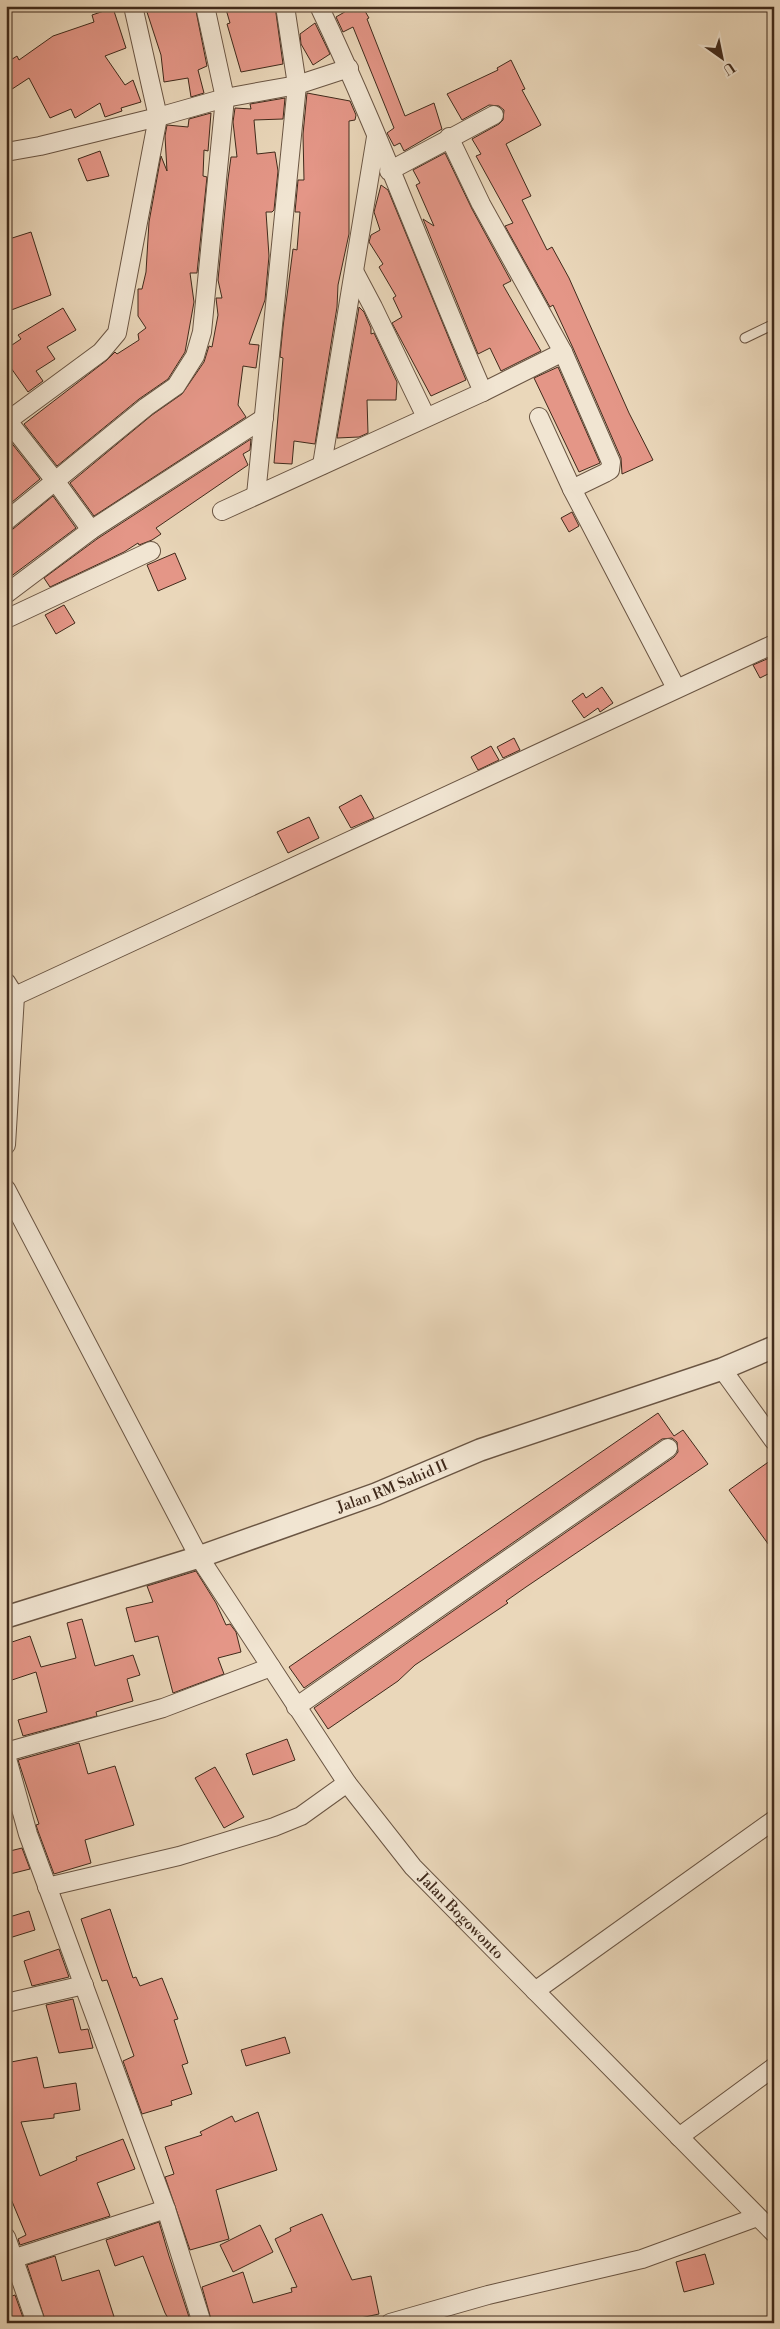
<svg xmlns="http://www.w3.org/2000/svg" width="780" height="2329" viewBox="0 0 780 2329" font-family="'Libre Bodoni',serif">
<rect width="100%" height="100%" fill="#ead7ba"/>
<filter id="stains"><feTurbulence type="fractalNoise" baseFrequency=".004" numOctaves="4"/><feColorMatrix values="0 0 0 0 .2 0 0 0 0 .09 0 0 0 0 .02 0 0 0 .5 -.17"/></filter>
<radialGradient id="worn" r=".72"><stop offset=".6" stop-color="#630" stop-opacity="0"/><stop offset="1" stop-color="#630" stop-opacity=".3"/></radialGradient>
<!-- building -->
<path fill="#e49687" stroke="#402a1b" d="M145,6H195L207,66L198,70L204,93L191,97L188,78L164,82L161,55Z
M225,6H275L283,64L241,72L227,24L230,23Z
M355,6H362L369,18L367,19L405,116L434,103L442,129L404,151L400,143L394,146L387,133L394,128L353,27L343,32L336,17Z
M113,8L126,48L105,56L125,85L133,80L141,102L121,108L122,111L105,117L100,103L75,118L71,109L50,118L29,78L6,93V63L17,56L19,60L53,36L94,22L92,15Z
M315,23L330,54L313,65L301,44L300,34Z
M511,60L525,89L522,90L541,125L506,144L531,196L522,200L547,250L552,247L569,278L629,413L653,460L622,474L621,458L573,348L553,305L550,307L505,226L513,223L476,156L481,154L472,139L499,124L503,120L504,110L499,106L489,105L462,120L447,94L498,70L497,68Z
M307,93L350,101L356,115L355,120L349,121V234L338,285L337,307L315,444L294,441L292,464L274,463L283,358L280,357L283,327L293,249L297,250L300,212H295L298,180H304L303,134Z
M285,98L283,119L254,120L257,154L275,152L278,171L274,210L272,212H266L269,256L265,300L249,344L259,345L256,368L243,366L238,405L246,417L94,516L70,483L152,415L182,394L204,362L209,346L212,347L218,315L216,298H222L218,280L228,179L231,157H237L233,122L235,108L251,109L250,104Z
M211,113L208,151L204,150L203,176L207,177L197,273H190L194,302L185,352L168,379L139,399L57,466L24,424L107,360L115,352L117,354L139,340L138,334L146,328L138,316V289H142L146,272L149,222L161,156L167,171L165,136L167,125L188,127L189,119Z
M100,151L109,176L87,181L78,159Z
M445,153L472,209L511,281L503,285L541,351L501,371L490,348L478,354L423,219L434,226L416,185L420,183L413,170Z
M381,185L388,190L466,380L431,396L392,323L402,317L393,298L396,296L379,267L383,264L369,242L371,235L380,230L374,212Z
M31,232L51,295L6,312V240Z
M359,307L364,312L371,328V334L374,333L397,382L396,400H367L368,433L359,437L337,438Z
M63,308L76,330L47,347L55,359L36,371L43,381L28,392L6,361V349L21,339L18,335Z
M558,367L600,463L579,472L534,378Z
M6,436L40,479L6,507Z
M251,439L250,450L243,454L248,465L156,528L161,534L152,540L139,545L138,543L124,552L50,587L44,578L97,539Z
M53,496L76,528L6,580V531L13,529Z
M572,512L579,526L569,532L561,518Z
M175,553L186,579L158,591L147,565Z
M64,605L75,623L56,634L45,615Z
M774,656V671L760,678L753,665Z
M602,687L613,703L600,712L598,708L584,718L572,701L583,693L586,698Z
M514,738L520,750L503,758L497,747Z
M491,746L499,760L478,770L471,757Z
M361,795L374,818L351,828L339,807Z
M309,817L319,838L288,853L277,832Z
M658,1413L674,1436L683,1430L708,1464L526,1587L506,1601L508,1603L415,1665L398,1681L328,1729L314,1708L674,1457L678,1452L677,1442L672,1438L662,1439L304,1688L289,1667Z
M774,1458V1552L729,1490Z
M196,1571L216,1603L226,1625L230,1624L236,1632L241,1652L218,1658L224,1674L173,1693L158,1636L135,1642L126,1608L153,1602L147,1586Z
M82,1619L95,1666L133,1655L140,1675L127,1679L133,1701L96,1712L97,1716L23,1736L18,1720L47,1712L36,1672L6,1682V1644L30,1636L41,1667L76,1658L67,1623Z
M287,1739L295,1760L253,1775L246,1754Z
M79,1743L88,1774L115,1766L134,1825L85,1840L91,1863L54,1874L38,1831L36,1825L39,1824L18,1760Z
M215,1767L244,1817L224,1828L195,1778Z
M22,1848L30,1869L6,1875V1852Z
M110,1909L133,1978L136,1977L140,1986L162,1978L178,2019L174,2020L188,2063L182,2065L192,2094L171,2101L172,2105L142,2114L123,2061L134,2056L107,1980L102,1981L81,1919Z
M29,1911L35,1930L6,1939V1918Z
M59,1949L69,1977L32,1986L24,1961Z
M73,1999L81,2030L88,2029L93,2048L59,2053L46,2005Z
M285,2037L290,2053L246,2066L241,2050Z
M37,2057L44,2088L76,2083L80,2110L54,2114V2118L21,2122L40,2176L77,2160L76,2157L123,2139L135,2169L97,2183L110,2216L20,2245L18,2239L26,2235L6,2187V2063Z
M258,2112L277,2170L216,2190L229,2239L190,2250L165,2177L174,2174L165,2147L202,2135L200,2132L232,2116L235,2122Z
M322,2214L352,2280L371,2276L379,2314L337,2323H212L202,2287L243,2272L253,2303L292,2292L291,2288L297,2287L275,2239L291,2231L290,2228Z
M159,2222L169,2256L191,2323H171L165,2313L143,2256L115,2266L106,2240Z
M260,2225L273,2252L233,2272L220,2245Z
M705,2254L714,2284L684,2292L676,2262Z
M55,2256L62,2281L99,2270L116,2323H46L27,2265Z
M15,2295L25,2323H6V2298Z"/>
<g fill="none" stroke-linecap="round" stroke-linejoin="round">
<defs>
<path id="service" d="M745,338L774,324"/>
<g id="minor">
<path d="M319,6C379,132 427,264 483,392"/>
<path d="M449,137L481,204L563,352L611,462L610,470L605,473L572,489"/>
<path d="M6,152L40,146L158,117L225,98L297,85L349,68"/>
<path d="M389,171L494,115"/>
<path d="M355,273L373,307L426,417"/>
<path d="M6,415L8,421L56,482L91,530"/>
<path d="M539,417L572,489L676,688"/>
<path d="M6,422L101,352L117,333L158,117L133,6"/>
<path d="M322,465L376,137"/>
<path d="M256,495L297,85L285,6"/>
<path d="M222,511L483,392L563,352"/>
<path d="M6,521L146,407L176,386L195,356L202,332L225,98L205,6"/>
<path d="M6,594L91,530L264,418"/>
<path d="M6,619L151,551"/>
<path d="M6,982L15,996L6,1145"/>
<path d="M15,996L774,644"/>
<path id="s1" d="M6,1189L199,1557L347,1783L413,1867L774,2233"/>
<path d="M722,1369L774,1441"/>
<path d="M296,1707L668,1448"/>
<path d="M6,1752L163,1708L271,1667"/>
<path d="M6,1755L28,1834L166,2209L202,2323"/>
<path d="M47,1887L179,1856L274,1827L301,1816L347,1783"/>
<path d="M535,1991L774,1820"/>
<path d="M6,2003L84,1985"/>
<path d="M679,2137L774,2067"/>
<path d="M6,2237L36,2323"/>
<path d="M6,2261L166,2209"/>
<path d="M390,2323L488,2295L642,2259L757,2217"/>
</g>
<g id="tertiary">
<path id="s2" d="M6,1617L199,1557L376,1494L480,1450L722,1369L774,1347"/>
</g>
</defs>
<!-- service casing -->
<use href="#service" stroke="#6a5543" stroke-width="11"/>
<!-- minor casing -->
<use href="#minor" stroke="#6a5543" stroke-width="20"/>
<!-- tertiary casing -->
<use href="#tertiary" stroke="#6a5543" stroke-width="24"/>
<!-- service -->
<use href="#service" stroke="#f1e5d2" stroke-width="9"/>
<!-- minor -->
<use href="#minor" stroke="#f1e5d2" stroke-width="18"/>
<!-- tertiary -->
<use href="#tertiary" stroke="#f1e5d2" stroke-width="21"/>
</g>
<g text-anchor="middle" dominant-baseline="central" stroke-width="4.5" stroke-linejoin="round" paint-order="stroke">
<!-- street labels -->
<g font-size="15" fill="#402a1b" stroke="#f1e5d2">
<text stroke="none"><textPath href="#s2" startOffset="408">Jalan RM Sahid II</textPath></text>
<text stroke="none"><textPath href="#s1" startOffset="861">Jalan Bogowonto</textPath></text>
</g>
</g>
<!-- margin -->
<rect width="780" height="2329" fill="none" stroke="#ead7ba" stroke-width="25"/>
<rect x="8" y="8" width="765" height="2314" fill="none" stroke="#402a1b" stroke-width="2.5"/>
<rect x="12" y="12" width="755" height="2304" fill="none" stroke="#402a1b"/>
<!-- north arrow -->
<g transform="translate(722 58) rotate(147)" stroke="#f1e5d2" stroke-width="4" paint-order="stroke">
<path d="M0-4L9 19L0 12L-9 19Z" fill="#402a1b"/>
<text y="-8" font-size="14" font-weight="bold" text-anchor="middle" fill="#402a1b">U</text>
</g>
<rect width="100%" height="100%" filter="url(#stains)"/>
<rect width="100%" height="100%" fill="url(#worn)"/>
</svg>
